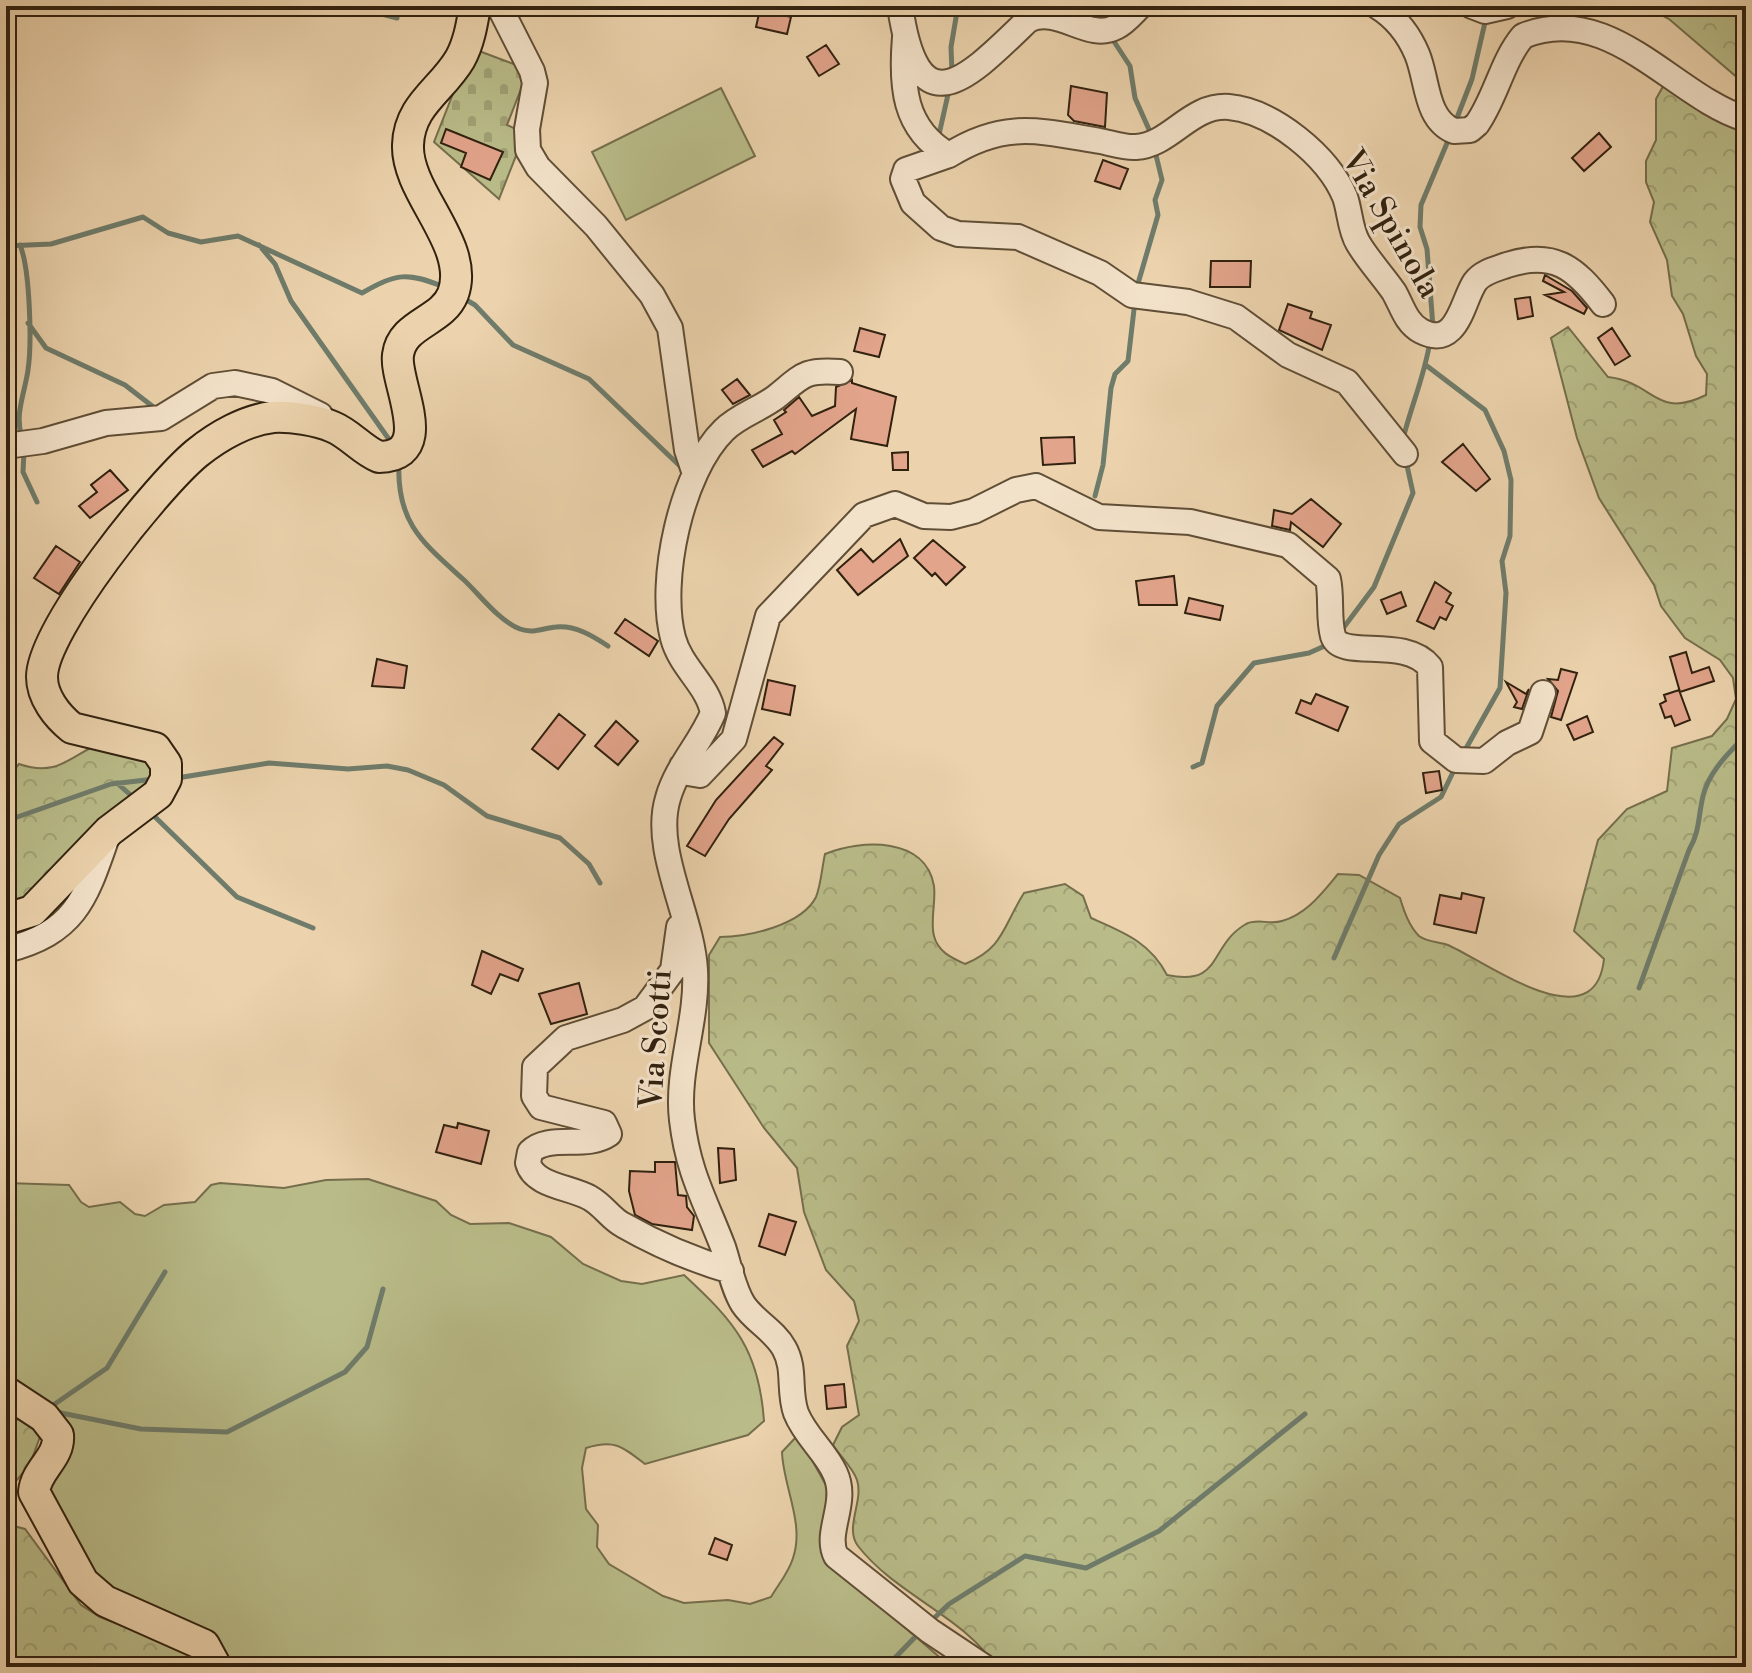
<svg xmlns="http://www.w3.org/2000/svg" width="1752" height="1673" viewBox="0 0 1752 1673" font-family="'Libre Bodoni',serif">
<defs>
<pattern id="forest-crowns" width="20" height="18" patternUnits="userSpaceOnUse" patternTransform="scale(2)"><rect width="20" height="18" fill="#b9bc89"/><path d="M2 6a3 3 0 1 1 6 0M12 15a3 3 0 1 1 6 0" fill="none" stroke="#a0a175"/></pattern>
<pattern id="cemetery-stones" width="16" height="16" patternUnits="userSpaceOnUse" patternTransform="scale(2)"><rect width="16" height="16" fill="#b9bc89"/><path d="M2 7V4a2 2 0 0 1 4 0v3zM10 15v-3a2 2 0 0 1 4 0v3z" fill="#a0a175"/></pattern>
</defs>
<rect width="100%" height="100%" fill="#ecd3ad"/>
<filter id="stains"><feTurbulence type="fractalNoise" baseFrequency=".0025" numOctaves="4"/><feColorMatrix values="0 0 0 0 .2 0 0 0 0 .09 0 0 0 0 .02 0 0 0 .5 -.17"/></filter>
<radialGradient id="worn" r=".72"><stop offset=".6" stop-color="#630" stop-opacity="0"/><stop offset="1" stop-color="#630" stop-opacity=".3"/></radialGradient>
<!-- grass -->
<path fill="#b9bc89" stroke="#756e4c" stroke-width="2" d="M721,88L755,156L626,220L592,152Z
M368,1179L436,1201L451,1215L470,1224L509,1223L551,1237L583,1264L621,1281L642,1284L684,1275C735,1322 759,1350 764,1421L748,1435L645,1464C622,1446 614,1439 586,1448L582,1468L586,1509L598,1525L597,1547L609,1564L663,1596L684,1603L728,1600L750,1604L771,1597C778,1585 789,1572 793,1558C805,1524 783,1486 782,1452L798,1435L827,1487L824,1558L951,1667H231L226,1654L108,1595L47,1491C78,1409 79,1421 6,1375V1183L69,1185L81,1202L89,1207L120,1202L135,1214L145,1216L164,1205L195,1202L211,1185L220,1183L284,1188L326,1180Z"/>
<!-- forest -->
<path fill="url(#forest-crowns)" stroke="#756e4c" stroke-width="2" d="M1645,6H1746V85L1669,19Z
M1666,81L1746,130V1667H996C965,1617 896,1595 858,1546C844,1528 864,1501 857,1480C853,1468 840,1456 833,1445L842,1427L859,1415L847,1346L859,1321L854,1301L826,1270L804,1212L797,1168L764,1128L709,1043V955L720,937C749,937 802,925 816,897C821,885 822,867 825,854C862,839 926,837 934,886C936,902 930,921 934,936C938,952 952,958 965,964C1004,948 1003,926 1024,893L1065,884L1083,896L1091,918C1123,932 1150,942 1167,975C1223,987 1208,946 1246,924C1257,918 1270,925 1282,921C1307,914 1322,893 1338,874L1359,875L1400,898C1404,911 1409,926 1419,936C1427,942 1440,942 1448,945C1488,963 1595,1043 1604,959L1574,931L1598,840L1627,809L1667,791L1672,748L1712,736L1727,719L1736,699L1733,678L1720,660L1685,638L1661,606L1654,585L1599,498L1577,438L1551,338L1568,327L1608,377C1655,382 1655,420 1706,395L1707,374L1696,356L1683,314L1672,296L1667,260L1650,222L1654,202L1646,182V161L1656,140V99Z
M100,743L144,758L151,765L152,776L141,794L30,900L6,902V779L19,764C57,777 68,758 100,743Z
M6,1405L41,1434L30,1464L17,1480L6,1482Z
M6,1524L25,1529L81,1605L100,1617L186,1651L193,1667H6Z"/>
<!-- cemetery -->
<path fill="url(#cemetery-stones)" stroke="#756e4c" stroke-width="2" d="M471,48L519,66L524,81L507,125L520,131L521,143L499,199L434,142Z"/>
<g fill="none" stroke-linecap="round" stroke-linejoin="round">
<!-- stream -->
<path stroke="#6f7c6b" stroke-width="5" d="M351,6L397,18
M1104,6L1107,24
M1743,6L1746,15
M1111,37L1130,66L1135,98L1151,134
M952,73L951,47L958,6
M1455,123L1472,79L1486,18
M938,139L949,90
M20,245C30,269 32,343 28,370C25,392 14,416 22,437
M259,245L275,264L291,301L393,445
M6,246L51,244L143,217L168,233L201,242L238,236L362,293C397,273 407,272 444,287
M1137,287L1158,215L1155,200L1162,180L1155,151
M463,298L475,305L513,345L589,379L682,468
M28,323L46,348L125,385L156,409
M1433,327L1427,249L1420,227L1421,205L1450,136
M1427,366L1485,410L1504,451L1511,480L1510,536L1502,561L1506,593L1500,688L1464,752
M1746,411L1740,429L1745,467L1746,651
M1403,439C1411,406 1425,375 1430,341
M24,451L23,472L37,502
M399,462C396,523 423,543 464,580C480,595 499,621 520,629C534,634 543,628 556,627C575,625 593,636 608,646
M1095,496L1103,465L1111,388L1115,374L1128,361L1135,301
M1341,631L1374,587L1413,493L1406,461
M1193,767L1202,763L1217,706L1254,663L1309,653L1329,644
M177,778L269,763L348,769L387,766L408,770L444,785L487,816L560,838L589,864L600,883
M117,783L134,798
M150,812L237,897L313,928
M6,821L111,784L155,779
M1334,958L1379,855L1399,824L1441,797L1455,768
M1639,988L1689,850C1700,831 1698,817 1703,796C1709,771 1729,753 1746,735
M49,1408L107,1368L165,1272
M56,1412L141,1429L227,1432L345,1372L367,1347L383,1289
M6,1422L24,1416
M930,1622L949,1604L1025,1556L1086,1568L1159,1531L1305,1414
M886,1667L920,1632"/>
</g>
<!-- building -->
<path fill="#e2a48b" stroke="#31210f" stroke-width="2" d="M760,9L791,17L787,34L756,27Z
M826,45L839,64L819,76L807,57Z
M1071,86L1107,93L1105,127L1074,121L1068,115Z
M446,129L503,152L490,180L461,167L466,153L441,143Z
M1599,133L1611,147L1584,171L1572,158Z
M1103,160L1128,169L1120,189L1095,181Z
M1211,261H1251L1250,287H1210Z
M1545,275L1572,291L1587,308L1584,314L1545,295L1564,292L1543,281Z
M1530,297L1533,316L1518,319L1515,299Z
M1288,304L1312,312L1310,318L1331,325L1322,350L1279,330Z
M860,328L885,335L879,357L854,351Z
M1612,328L1630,356L1615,365L1598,338Z
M737,379L750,395L733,404L722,390Z
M852,380V383L896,397L887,446L851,439L856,409L795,454L792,451L763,467L752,450L782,434L774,420L786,412L784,410L799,397L812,416L835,406L836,387Z
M1074,437L1075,463L1043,465L1041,438Z
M1463,444L1490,479L1476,491L1442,462Z
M908,452V470H893L892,453Z
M110,470L128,490L90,518L79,506L97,492L91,485Z
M1311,499L1341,524L1323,547L1291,522L1290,530L1272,526L1274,510L1292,514Z
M900,539L908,556L858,595L837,570L861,549L873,562Z
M933,540L965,567L946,585L935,573L932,576L914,558Z
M56,546L80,562L59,594L34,578Z
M1174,576L1177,605H1139L1136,581Z
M1435,582L1451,593L1446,602L1453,606L1446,620L1440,617L1434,629L1417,621Z
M1401,592L1406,606L1387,614L1381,600Z
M1189,598L1223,606L1220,620L1185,613Z
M625,619L658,641L649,656L615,633Z
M1686,652L1692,673L1709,667L1714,681L1680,692L1670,657Z
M377,659L407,666L404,688L372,686Z
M1561,669L1577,673L1561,720L1551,717L1558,691L1548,679L1558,680Z
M768,680L795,686L790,715L762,709Z
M1506,682L1526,694L1529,689L1522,709L1514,707L1517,702Z
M1679,690L1690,720L1675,726L1671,716L1665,718L1660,704L1666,701L1664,695Z
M1316,694L1348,707L1338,731L1296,713L1301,700L1311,704Z
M559,714L585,735L558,769L532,749Z
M1587,716L1593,732L1574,740L1567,725Z
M616,721L638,741L618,765L595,746Z
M774,737L783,744L766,766L772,770L729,819L705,856L687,846L716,800Z
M1439,771L1442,790L1426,793L1423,773Z
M1462,893L1484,898L1476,933L1434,924L1440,895L1461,899Z
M482,951L523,969L518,981L500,974L491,994L472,985Z
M579,983L587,1014L551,1024L539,994Z
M458,1123L489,1131L481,1164L436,1152L444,1125L457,1128Z
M718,1148L734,1149L736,1180L720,1183Z
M655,1162H675L678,1195L686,1196L687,1207L694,1216L692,1230L652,1224L635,1215L629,1191L630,1171L655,1172Z
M769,1214L796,1222L785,1255L759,1246Z
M844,1384L846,1407L827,1409L825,1386Z
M715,1538L732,1545L727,1560L709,1554Z"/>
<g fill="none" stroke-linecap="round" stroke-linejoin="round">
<defs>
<path id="minor" d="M499,6L532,71L535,83L527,129L528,150L538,167L596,226L652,295L670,328L687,450L694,471
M900,6C918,132 968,78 1028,20C1059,5 1088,42 1116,27C1125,23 1133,13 1140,6
M1377,6C1395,17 1409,35 1417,54C1428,80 1425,119 1454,131L1470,130L1477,124C1496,97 1502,61 1523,36C1610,0 1675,98 1746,119
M1472,6L1485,11L1507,6
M905,37C901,85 903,129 949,155C1005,120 1039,131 1100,141C1111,143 1125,148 1136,147C1171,145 1190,104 1229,107C1273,111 1328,156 1345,197C1350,211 1350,230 1358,243C1368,260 1383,276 1394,292C1402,306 1406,323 1421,331C1458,350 1462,301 1475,282C1482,272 1496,269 1507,265C1553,250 1575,267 1603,304
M949,155L906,170L903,179L913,203L941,228L958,234L1018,237L1100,273L1132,295L1188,302L1236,317L1288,355L1347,382L1405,454
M840,372C804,369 802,376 776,397C760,409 738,416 724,430C681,472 658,581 673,638C681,668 708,685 713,713C701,743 677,766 668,798C652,850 692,915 695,970C698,1021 676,1070 682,1120C688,1172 705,1200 723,1247C729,1265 733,1288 743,1304C754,1321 774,1330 784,1348C796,1369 788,1391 796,1413C805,1436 825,1451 835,1473C849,1503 824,1532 836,1556L930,1631L984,1667
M6,446L43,441L106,423L161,418L213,386L235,383L272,391L320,415
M682,766L688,773L700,775L734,739L768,616L864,515L895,504L924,516L951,517L974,511L1016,490L1036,486L1099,517L1190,522L1288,545L1328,579C1332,597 1328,618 1333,636C1341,661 1404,635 1430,667L1432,741L1456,760L1484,761L1507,743L1530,732L1543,693
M679,927L673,970L645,1008L623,1020L566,1038L535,1067L534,1096L541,1107L604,1123L609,1134C586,1150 549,1133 530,1152L528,1163C534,1186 571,1187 590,1198C603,1205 611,1219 623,1225C658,1245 693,1260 731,1271
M6,950C77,932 86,897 108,834"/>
<path id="major" d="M6,919L32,911L109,831L158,794L166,779V764L155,748L72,728C57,716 42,697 42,677C42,629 158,485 197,453C218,436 246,420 273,417C291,416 317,420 333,427C350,434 362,450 379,457C438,456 394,383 398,355C402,323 442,322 453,294C471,245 406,193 408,145C409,105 442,90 460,59C469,43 472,24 475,6
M6,1392L44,1417L58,1435C60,1458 36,1469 34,1492L83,1582L105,1601L204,1645L216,1667"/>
</defs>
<!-- minor casing -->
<use href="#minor" stroke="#604e36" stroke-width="28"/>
<!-- major casing -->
<use href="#major" stroke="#31210f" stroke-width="34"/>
<!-- minor -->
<use href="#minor" stroke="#f3e2ca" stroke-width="24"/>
<!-- major -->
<use href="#major" stroke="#ecd3ad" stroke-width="30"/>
</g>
<g text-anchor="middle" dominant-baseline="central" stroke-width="6" stroke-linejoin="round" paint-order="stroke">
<!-- street labels -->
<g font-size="32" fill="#31210f" stroke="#f3e2ca">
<text transform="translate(1391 224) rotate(60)">Via Spinola</text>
<text transform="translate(656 1039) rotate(-86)">Via Scotti</text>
</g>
</g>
<!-- margin -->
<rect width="1752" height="1673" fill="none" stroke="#ecd3ad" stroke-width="32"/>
<rect x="8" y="8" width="1736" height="1657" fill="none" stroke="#31210f" stroke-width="4"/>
<rect x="16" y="16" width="1720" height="1641" fill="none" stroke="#31210f" stroke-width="2"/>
<rect width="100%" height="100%" filter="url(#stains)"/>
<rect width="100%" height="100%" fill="url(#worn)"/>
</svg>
